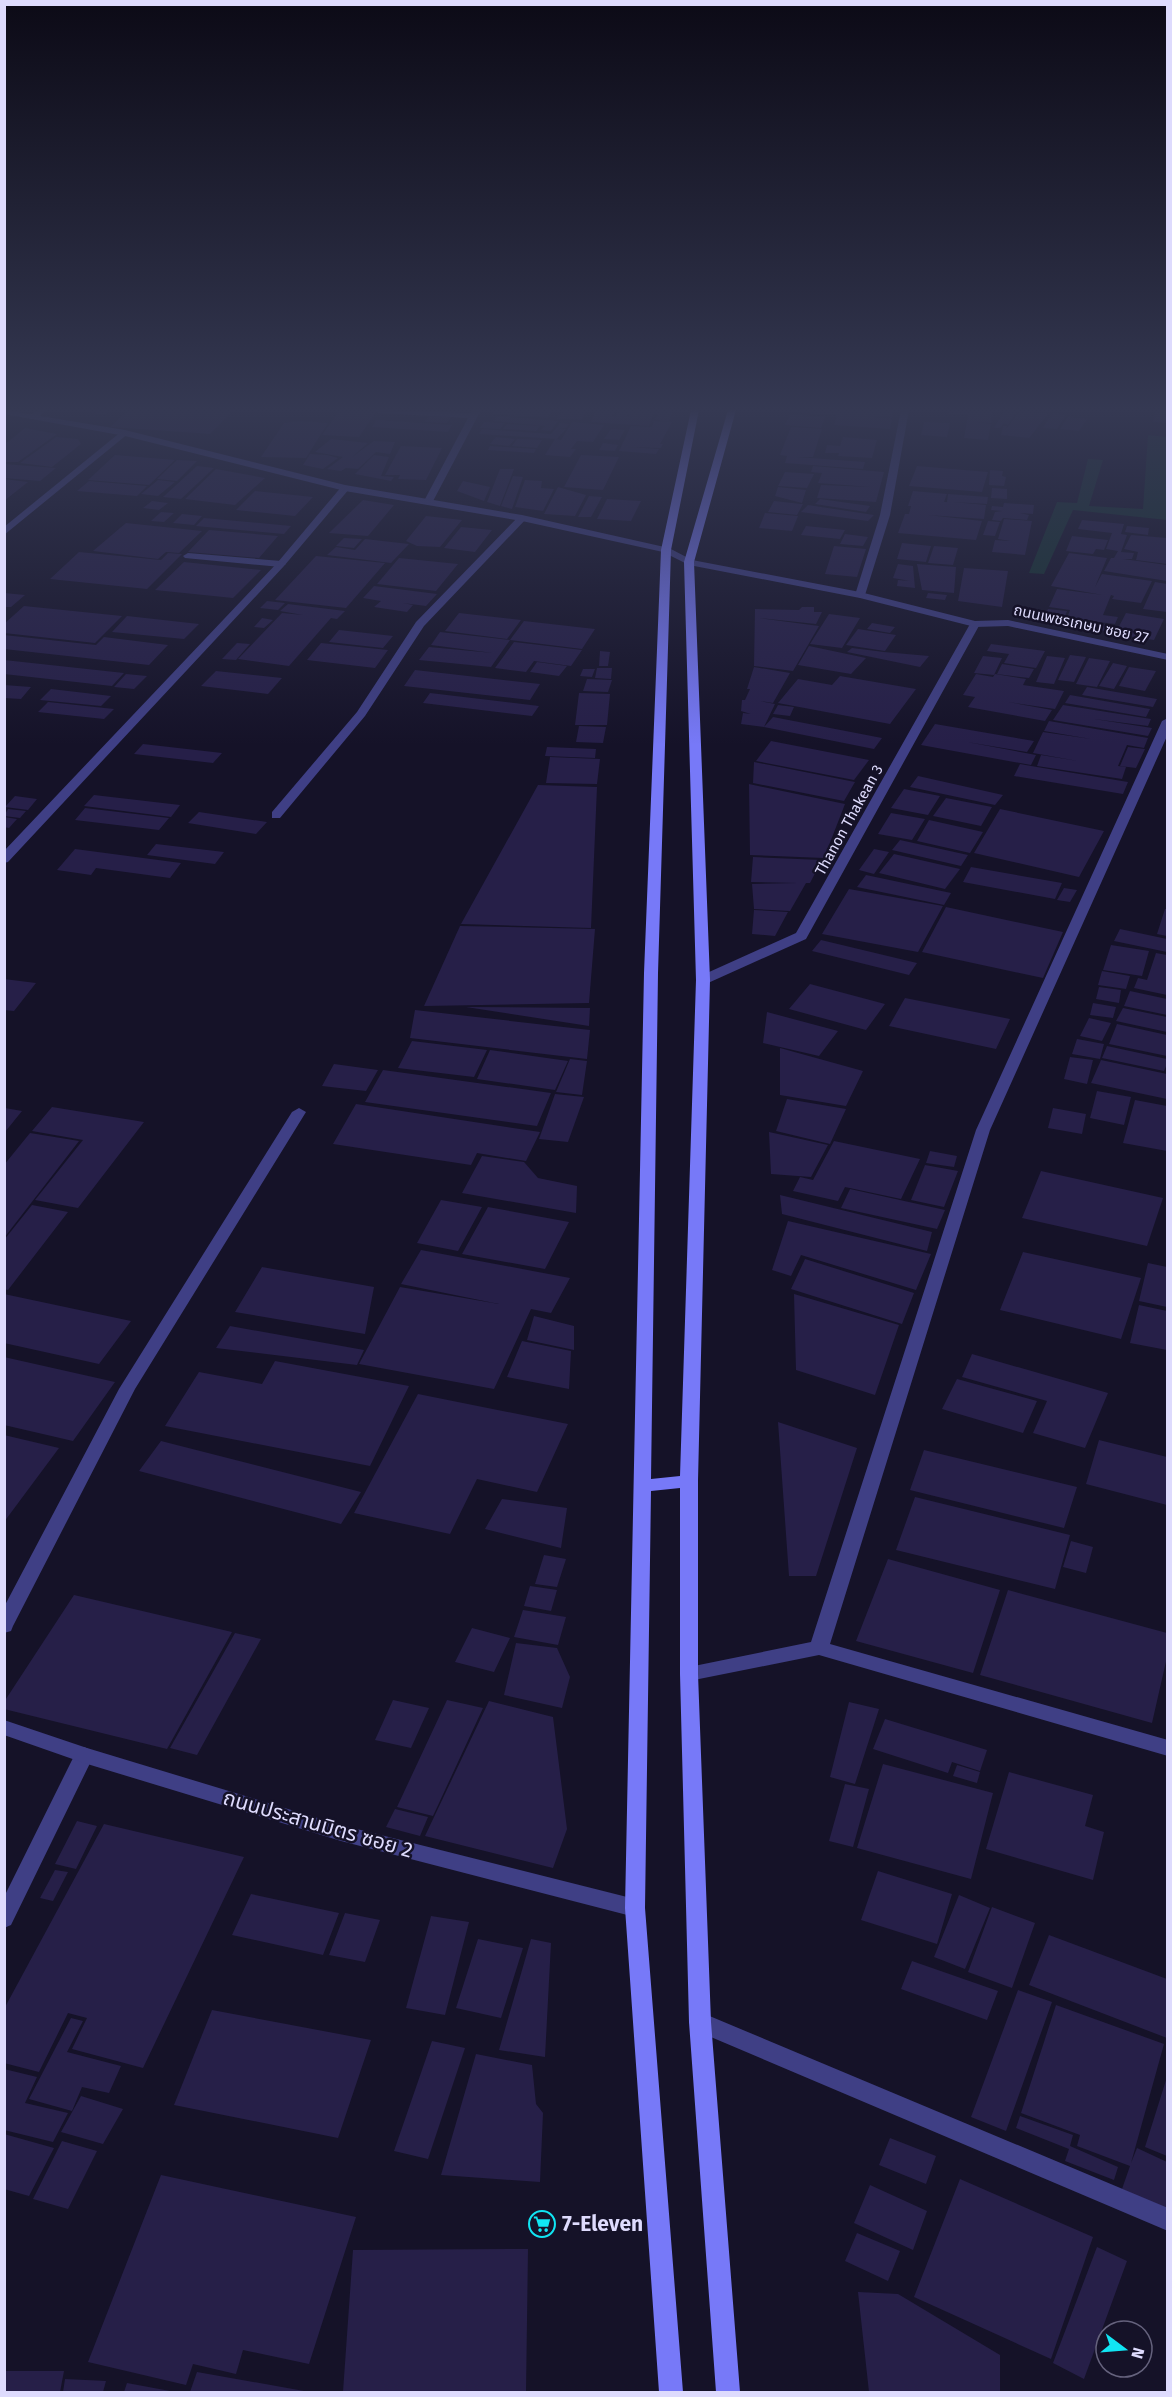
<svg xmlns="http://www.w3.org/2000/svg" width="1172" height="2397" viewBox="0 0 1172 2397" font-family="'Fira Sans','Noto Sans Thai',sans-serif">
<rect width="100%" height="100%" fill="#151228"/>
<!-- green -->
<path fill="#153230" d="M1148,435L1167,437V520L1073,510L1044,574L1029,573L1057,502L1077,503L1088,459L1103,460L1089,506L1143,509Z"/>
<!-- building -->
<path fill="#261f48" d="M74,410H111L105,415Z
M129,410H234L210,434L110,427Z
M340,410L376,412L359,437L322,435Z
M495,410H550L549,412H552L548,418L492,414Z
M562,410H587L582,420L557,419Z
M620,410H673L669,421L655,420L658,414L654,413L649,426L591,422L595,411L614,412L612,416L628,417L630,412L626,416H616Z
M787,410H894L892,418L874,417L892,419L890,429L834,425L837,415L786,412Z
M949,410L992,411L991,423L975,422L991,424L988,440L964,438L968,415L948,414Z
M1005,410H1018L1008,425L1004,423L1000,428H994Z
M1021,410L1048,414L1029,438L1001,435L1003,426H1007L1005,430Z
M1155,410H1167V423L1153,422Z
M1052,413L1066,415L1057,429L1043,428Z
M790,414L825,417L821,428L785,425Z
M429,416L451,417L447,423L424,422Z
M497,416L558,421L551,431L541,430L545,426L493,421Z
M1068,417L1087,419L1079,431L1060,429Z
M376,420L452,425L448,432L372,427Z
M300,421L328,423L306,458L261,457L284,423Z
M654,421L672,422L660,444H663L661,448L628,447L659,449L656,454L619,451L631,426L652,427Z
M484,422L505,423L500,429L480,428Z
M572,422L604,425L593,442L577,441L571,449H576L570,457L545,455L555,439L561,440Z
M924,422L950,423L947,437L921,435Z
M560,423L569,424L566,428H558L566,429L557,439L479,434L482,429L551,434Z
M507,424L540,426L536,431L503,429Z
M791,427L822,429L813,457H797L865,462L863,469L785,463L787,456L780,455Z
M25,428L57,434L18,462H4V445Z
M611,429L625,430L619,440L604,439Z
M56,437L78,439L81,444L52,467L20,463Z
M496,437L515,439L509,446L490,444Z
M843,437L877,440L872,458L838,456L839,453H825L827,445L840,446Z
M331,439L368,443L352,457L374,441L395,442L390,454L376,452L358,469L346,468L341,471L327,469L343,457L315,452Z
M517,439L542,440L537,448L512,446Z
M603,443L618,445L615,451L599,450Z
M401,446L442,448L426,480L398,479L400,475H385Z
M490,446L536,449L534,453L488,450Z
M310,454L327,455L338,458L323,469L303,465Z
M115,455L175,460L149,485L88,480Z
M374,455L389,457L381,476L394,477L391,481L355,474Z
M581,455L619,457L603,490L564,487Z
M177,460L197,461L177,481L157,479Z
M4,464L56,468L40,481L4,478Z
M197,466L214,468L181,499L163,497Z
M813,466L884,472L876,502L817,498L821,485L871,487L818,483L822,473L811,472Z
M917,466L988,472L982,492L909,486Z
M216,469L265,478L235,505L185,499Z
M500,469H514L500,506L487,502Z
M990,470L1003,471L1002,476L1006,477L1004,486L989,485Z
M785,472L814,474L807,488L778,486Z
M513,476L523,477L512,509L501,506Z
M4,479L28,482L4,501Z
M158,480L175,482L158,496L141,494Z
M525,480L542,481L541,488L554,489L543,511L515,507Z
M89,481L147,486L137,496L77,491Z
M463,481L490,487L484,501L457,491Z
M558,487L586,495L575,516L544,514Z
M778,487L806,490L802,503L775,496Z
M992,488L1007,489V499L991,498Z
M255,491L313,497L295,516L236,510Z
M913,491L947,494L944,502H947L948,494L988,497L987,504L953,502L986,505L984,519L928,515L982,521L976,540L898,533L905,514H909L911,506H908Z
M589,496L602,497L591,517H578Z
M607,499L641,501L631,521L597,519Z
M820,499L870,506L866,512L815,504Z
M363,500L394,505L368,536L329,533Z
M152,501L168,503L159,510L143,508Z
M774,501L801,504H803L797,515L768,512Z
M1004,503L1034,505L1033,514L1020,513L1029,515L1027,520L1003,518L1001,521L992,520L995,512L1002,511L991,510L992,506L1003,507Z
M808,505L874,515L868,521L801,512Z
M161,512L174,513L164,522L151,521Z
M765,513L798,516L792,531L759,528Z
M182,514L202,516L194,525L173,523Z
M426,516L462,520L440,547L417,546L406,541Z
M204,518L291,526L284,534L196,526Z
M1004,519L1032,521L1025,555L992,552L995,540L1010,541L998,539Z
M1082,520L1124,524L1121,534L1127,535L1121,552L1134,553L1132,559H1123L1167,565V581L1104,571L1111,558H1114L1118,551L1106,549L1112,533L1078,529Z
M988,521L1000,522L995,536L983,535Z
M126,523L202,531L179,553L166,552L158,559L93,551Z
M806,526L845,530L840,539L801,535Z
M1127,526L1149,528L1148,535L1125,532Z
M461,527L492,530L475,552L444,548Z
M209,530L278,536L259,558L188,552Z
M845,534L868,537L863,546L840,544Z
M1131,535L1167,538V564L1136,560L1138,552L1124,549Z
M1072,536L1108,540L1104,550L1096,549L1093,554L1066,551Z
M344,538L362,539L354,548L336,546Z
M365,539L409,544L391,563L327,555L336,547L355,550Z
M902,543L931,546L926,562L897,559Z
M834,546L866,549L857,577L825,574Z
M934,546L958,548L953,565L928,563Z
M79,552L161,560L168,553L182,554L147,589L50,579Z
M1069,553L1107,558L1095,587L1102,574L1152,581L1141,603L1112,599L1114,596L1111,595L1103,615L1118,617L1115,624L1067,618L1070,610L1049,607L1057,589L1103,595L1051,586Z
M316,556L385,563L346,608L275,600Z
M399,558L458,564L436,591L377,584Z
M184,562L261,570L233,598L155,590Z
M898,564L913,566L915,588L897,586L898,580L910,581L893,578Z
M917,564L956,567L954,593L922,590Z
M964,568L1008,571L1002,607L958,601Z
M1155,582L1167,584V612L1143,609Z
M374,586L437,594L426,606L403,603L413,605L407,612L374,607L381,601L363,598Z
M4,593L25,595L11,607H4Z
M928,593L947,595L945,600L926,598Z
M267,601L285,603L278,610L260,608Z
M288,604L345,611L337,619L331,618L289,666L238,659L282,613L303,615L280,611Z
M24,606L122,616L95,643L4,633V624Z
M802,607H814V612H822L816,624L759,618L819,626L793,671L754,666L755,609L799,610Z
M1048,609L1067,611L1063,621L1044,618Z
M459,613L521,620L507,639L445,631Z
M1126,613L1164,619L1154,640L1115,634Z
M829,614L860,618L842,648L810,644Z
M127,616L199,624L184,639L112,632Z
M262,618L273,620L264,628L254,627Z
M524,621L595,629L582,649L510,640Z
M872,623L895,627L890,633L867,629Z
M1100,624L1115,626L1113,632L1098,630Z
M858,629L896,635L885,651L846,645Z
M339,630L393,636L383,648L329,642Z
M440,632L510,640L491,667L419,660L429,647L493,653L431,645Z
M4,635L96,645L104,637L168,645L149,665L4,649Z
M514,642L582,650L571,666L534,661L526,672L495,668Z
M237,643L250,644L236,660L222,659Z
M321,643L388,650L375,668L307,660Z
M991,644L1045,651L1036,668L1004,663L1009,654L987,651Z
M809,646L866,658L851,674L798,665Z
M852,648L884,652L929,656L920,667L847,652Z
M600,651L610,652L608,666H599Z
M1070,655L1086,657L1074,682L1058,680Z
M983,656L1002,658L994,675L974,673Z
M1047,656L1065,658L1054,684L1036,682Z
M1089,658L1110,661L1097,687L1076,684Z
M4,660L124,673L112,686L4,674Z
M537,662L567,666L559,676L530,672Z
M1113,663L1127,666L1114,689L1099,686Z
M1002,664L1034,669L1029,678L997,674Z
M754,667L790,673L773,703L760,701L775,704L764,727L741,724L743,713L751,714L741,711L742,700H745L750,689H747Z
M1129,667L1156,671L1145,691L1119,686Z
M597,668H612L611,679L595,678Z
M583,669H595L592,677L580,676Z
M415,670L540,684L530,700L404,686Z
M216,671L282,678L268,694L201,686Z
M126,674L147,676L134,689L114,687Z
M976,674L993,677L995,674L1026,679L1023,685L1064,691L1055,709L1008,702L1052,710L1045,721L968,707L975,697L963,695Z
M840,676L916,689L890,724L778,703L798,679L832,685Z
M587,679L612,680L608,692L583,691Z
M4,685L31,687L21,699L4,698Z
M1087,687L1157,699L1153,707L1082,695Z
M51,689L111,696L101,706L40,700Z
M430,693L539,706L532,716L423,703Z
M579,693L610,694L607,725H575Z
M1070,695L1150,709L1146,717L1065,703Z
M48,702L114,709L104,719L38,712Z
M778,705L794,707L790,716L773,714Z
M1063,705L1151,719L1148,726L1094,719L1152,728L1148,736L1053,720Z
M773,717L882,738L874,749L764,727Z
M1049,721L1148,738L1144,748L1127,745L1118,766L1126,767L1122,779L1037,766L1041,755L1078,761L1033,753L1043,732L1091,739L1044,731Z
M935,724L1034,741L1027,752L967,742L1036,755L1031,765L921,745Z
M579,726L606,727L603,743L576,742Z
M771,741L869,760L854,780L756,761Z
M143,744L222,753L213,763L134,754Z
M547,747L596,749L595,758L545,756Z
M1128,747L1145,749L1136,768L1120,766Z
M550,757L600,759L597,784L546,783Z
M754,762L855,782L844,801L753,783Z
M1020,764L1037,767L1128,782L1123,794L1014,776Z
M918,776L1003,795L995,805L910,787Z
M749,784L845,804L824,858L750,855Z
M538,785L597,787L591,928L461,924Z
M904,789L940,796L928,815L891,808Z
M94,795L180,805L171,817L84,806Z
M15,796L37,799L28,810L5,807Z
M946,798L992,807L981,826L933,816Z
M85,808L169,818L159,830L75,820Z
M8,809L26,811L20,818L4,816Z
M1000,809L1104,831L1079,877L974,853Z
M199,812L267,822L256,834L188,823Z
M891,813L925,819L912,840L878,834Z
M4,817L17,819L9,828L4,827Z
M929,820L983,832L970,853L917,841Z
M900,840L968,855L961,866L892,850Z
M156,844L224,852L215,864L147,855Z
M75,849L181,863L170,878L96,868L91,875L57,870Z
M874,849L889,852L874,874L859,870Z
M894,854L960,869L945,889L879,873Z
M753,857L822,860L810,883H806L790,911L754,909L752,884L798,883L751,882Z
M971,867L1062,883L1055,899L963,882Z
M866,875L951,893L944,905L857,887Z
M1064,888L1077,890L1070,902L1057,900Z
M849,889L943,906L918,952L822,934Z
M946,907L1063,932L1043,978L922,952Z
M1165,909H1167V936L1157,934Z
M754,910L788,912L775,936L752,934Z
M460,926L595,929L589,1003L424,1006Z
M1120,929L1167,939V952L1114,941Z
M821,940L917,963L909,975L812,951Z
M1111,945L1149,951L1142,976L1103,970Z
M1156,953L1167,955V995L1134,988L1138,978L1147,980Z
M1102,971L1130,976L1126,989L1098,985Z
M4,979L36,983L14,1011L4,1010Z
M810,984L885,1004L866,1030L789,1009Z
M1099,987L1121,990L1119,1003L1096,999Z
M1130,991L1167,999V1015L1124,1006Z
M905,998L1010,1019L996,1049L889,1026Z
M1093,1003L1116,1007L1113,1018L1090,1015Z
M466,1007L590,1008L589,1026Z
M1123,1008L1167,1017V1032L1116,1021Z
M415,1010L590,1030L587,1059L410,1038Z
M767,1012L838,1031L819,1056L763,1043Z
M1089,1018L1111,1023L1102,1041L1080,1036Z
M1117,1024L1167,1035V1056L1109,1044Z
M1077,1039L1104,1044L1100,1059L1072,1054Z
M412,1041L487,1050L474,1077L398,1068Z
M1107,1046L1167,1059V1064L1164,1071L1102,1058Z
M780,1048L863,1071L846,1106L780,1095Z
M490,1050L568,1061L555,1090L477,1079Z
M1070,1057L1093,1060L1087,1084L1064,1079Z
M570,1059L587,1061L582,1095L556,1092Z
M1101,1060L1167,1074V1099L1091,1083Z
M334,1064L378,1070L366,1091L322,1086Z
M383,1070L551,1093L537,1126L365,1102Z
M1097,1091L1131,1097L1124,1125L1090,1118Z
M555,1094L584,1097L568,1142L539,1139Z
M787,1099L846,1109L830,1144L776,1131Z
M1135,1100L1167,1106V1151L1123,1143Z
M356,1104L540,1132L526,1161L477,1153L471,1165L333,1144Z
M52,1107L144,1122L78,1208L35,1200L83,1140L32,1131Z
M5,1108L22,1111L5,1132Z
M1053,1108L1086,1114L1082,1134L1048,1128Z
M769,1132L828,1145L811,1177L771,1174Z
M30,1133L79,1141L4,1238V1165Z
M834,1141L920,1159L901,1199L845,1187L838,1201L793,1191L800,1177L813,1180Z
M930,1151L957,1156L954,1167L926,1163Z
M482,1156L524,1162L538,1178L577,1186L576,1213L462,1193Z
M925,1165L958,1171L944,1207L911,1200Z
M1041,1171L1163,1198L1147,1246L1022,1218Z
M850,1189L945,1210L937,1229L841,1208Z
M780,1195L932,1232L927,1251L782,1214Z
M441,1200L482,1207L458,1251L417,1243Z
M32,1205L68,1212L8,1290L4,1289V1240Z
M488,1207L569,1222L545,1269L462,1254Z
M788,1221L931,1254L916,1290L801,1255L791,1276L772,1270Z
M421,1250L570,1278L551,1313L531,1309L494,1389L359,1364L400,1287L499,1304L401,1284Z
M1023,1252L1141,1278L1121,1339L1000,1310Z
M805,1259L914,1293L902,1324L791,1289Z
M1148,1263L1167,1267V1307L1139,1301Z
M262,1267L374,1287L365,1334L235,1312Z
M4,1294L131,1321L99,1364L4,1343Z
M794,1294L899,1325L875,1395L796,1370Z
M1139,1305L1167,1311V1350L1130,1343Z
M534,1316L574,1326V1350L527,1340Z
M230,1326L364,1350L357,1365L216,1348Z
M522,1341L571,1351L569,1389L507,1377Z
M972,1354L1108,1393L1085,1448L1033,1433L1047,1401L962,1377Z
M4,1357L115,1382L73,1441L4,1425Z
M275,1361L409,1386L370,1466L165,1426L199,1372L262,1384Z
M957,1379L1037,1401L1023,1433L942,1409Z
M418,1394L568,1424L537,1492L477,1479L450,1534L354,1513Z
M778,1422L857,1448L816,1576H789Z
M4,1435L59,1448L4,1522Z
M1099,1440L1167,1457V1505L1086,1484Z
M161,1441L361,1492L341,1524L139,1471Z
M924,1450L1077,1487L1064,1528L910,1490Z
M915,1497L1070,1535L1055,1589L896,1550Z
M502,1499L567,1508L561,1548L485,1529Z
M1071,1541L1093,1547L1086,1573L1063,1567Z
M544,1555L566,1559L557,1587L535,1584Z
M888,1559L1000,1590L973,1673L856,1641Z
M530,1586L557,1590L551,1611L524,1606Z
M1008,1590L1167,1633V1657L1152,1723L980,1675Z
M74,1595L232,1632L167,1749L4,1709V1702Z
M523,1610L566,1617L558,1645L514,1637Z
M472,1628L510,1638L494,1672L455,1662Z
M235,1633L261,1639L197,1755L170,1748Z
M516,1643L557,1648L570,1677L562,1708L504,1695Z
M393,1700L429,1708L411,1748L375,1740Z
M447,1700L483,1708L433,1816L397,1807Z
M489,1701L553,1717L567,1829L553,1868L425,1836Z
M849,1702L879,1709L855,1784L830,1777Z
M885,1719L987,1750L980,1771L952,1762L948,1773L873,1749Z
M883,1764L993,1793L971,1879L857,1848Z
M957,1765L980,1772L977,1783L953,1776Z
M1009,1772L1093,1795L1085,1826L1104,1832L1093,1880L986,1849Z
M845,1784L869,1789L853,1847L829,1841Z
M395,1809L428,1817L420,1836L386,1827Z
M77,1821L97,1826L76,1869L55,1864Z
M104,1824L244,1857L143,2068L72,2049L87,2018L68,2013L39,2072L4,2063V2009Z
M55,1870L68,1872L53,1901L40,1898Z
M878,1871L952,1894L937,1944L861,1920Z
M251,1894L339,1913L323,1955L232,1935Z
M959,1895L990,1908L965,1969L934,1957Z
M992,1907L1035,1923L1012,1988L968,1972Z
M345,1913L380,1920L365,1962L329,1955Z
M431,1916L469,1922L445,2015L406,2008Z
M1049,1935L1167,1979V2038L1029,1985Z
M478,1939L523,1948L501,2018L456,2008Z
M531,1939L551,1943L545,2057L499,2050Z
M912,1961L998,1991L987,2020L901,1989Z
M1018,1990L1052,2002L1006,2131L971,2117Z
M1056,2005L1164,2044L1131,2163L1137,2148L1167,2162V2210L1122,2189L1130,2166L1077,2146L1080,2135L1021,2113Z
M212,2010L371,2040L338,2138L174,2105Z
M71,2018L83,2021L67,2052L121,2066L109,2093L82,2087L72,2111L29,2099Z
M432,2041L465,2048L428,2159L394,2151Z
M476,2054L532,2065L536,2104L543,2113L540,2182L441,2175Z
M4,2069L37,2077L25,2103L68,2113L53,2142L4,2130Z
M1167,2077V2156L1145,2147Z
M81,2096L123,2109L103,2144L61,2132Z
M1020,2116L1073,2135L1070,2146L1118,2167L1114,2180L1065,2161L1069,2149L1016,2128Z
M4,2134L54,2148L29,2196L4,2189Z
M890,2138L936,2156L926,2184L879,2165Z
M62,2141L97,2151L68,2209L33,2199Z
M161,2175L356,2217L309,2364L243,2350L236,2374L193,2364L186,2385L88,2362Z
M960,2179L1093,2237L1051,2359L914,2297Z
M870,2185L927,2211L913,2250L854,2223Z
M857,2233L900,2251L888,2281L845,2261Z
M1097,2247L1127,2261L1084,2379L1053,2363Z
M528,2249L526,2392H343L353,2250Z
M858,2292L898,2294L1000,2355V2392H869Z
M4,2371H64L60,2392H4Z
M197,2372L304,2391V2392H190Z
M65,2379L106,2381L103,2392H63Z
M127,2383L170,2391V2392H124Z"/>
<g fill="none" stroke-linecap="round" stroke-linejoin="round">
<!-- service -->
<path fill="#3f3f85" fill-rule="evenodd" d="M342,486L350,488L284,566L8,862L4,863V851L278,562Z
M975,621L980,624L806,939L708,983H698L696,980L698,977L796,933L970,624Z
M299,1108L306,1112L135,1389L13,1626L11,1631L4,1633V1607L119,1389L292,1112Z
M84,1747L91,1750L94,1755L11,1925L4,1928V1897L77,1750Z"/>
<!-- minor -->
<path fill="#3f3f85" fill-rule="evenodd" d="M38,410H47L36,419H30V415Z
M374,410L471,413L473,410H481L432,503L424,501L468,418L378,413Z
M901,410H909L890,515L865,595L860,598L855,595L880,515Z
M122,431L129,433L4,535V527Z
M519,516L527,518L424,626L365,716L280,818H272V812L357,712L416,622Z
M188,553L281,561L286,564L281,567L185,558L183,556Z
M1168,718V734L990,1130L830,1644L1168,1740V1756L819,1655L689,1681L682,1679L680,1674L682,1669L689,1667L811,1642L976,1130L1162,721Z
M4,1720L87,1748L341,1825L635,1899L642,1902L645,1908L642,1914L635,1917L341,1841L84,1763L4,1735Z
M700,2012L1168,2208V2231L692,2029L689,2022L692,2015Z"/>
<!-- tertiary -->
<path fill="#3f3f85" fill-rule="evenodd" d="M4,410L125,430L345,485L522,515L669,548L692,560L860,592L975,621L1008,620L1168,654V660L1008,626L975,627L860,598L689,565L663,552L522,521L345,491L125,436L4,414Z"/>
<!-- secondary -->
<path fill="#7779f8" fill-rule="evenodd" d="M691,410H699L671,550L658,973L651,1479L680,1476L696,980L684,562L728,410H736L694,562L710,980L698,1481V1674L711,2022L740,2392H716L689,2022L680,1674V1488L651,1491L645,1908L683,2392H659L625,1908L644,973L661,550Z"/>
</g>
<!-- sky -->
<linearGradient id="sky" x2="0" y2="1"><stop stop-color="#0c0a16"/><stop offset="0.55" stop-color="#353953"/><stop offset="1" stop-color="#353953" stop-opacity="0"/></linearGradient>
<rect width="1172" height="745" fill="url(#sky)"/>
<!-- icons -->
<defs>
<symbol id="supermarket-ring" viewBox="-11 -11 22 22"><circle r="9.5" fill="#151228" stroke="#11e5f3" stroke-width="1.5"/><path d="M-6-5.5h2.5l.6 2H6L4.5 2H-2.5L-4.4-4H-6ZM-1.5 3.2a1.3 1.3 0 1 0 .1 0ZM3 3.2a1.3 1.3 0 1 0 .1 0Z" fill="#11e5f3"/></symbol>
</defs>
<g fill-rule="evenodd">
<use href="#supermarket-ring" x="527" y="2209" width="30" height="30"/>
</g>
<g text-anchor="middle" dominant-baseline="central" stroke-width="5" stroke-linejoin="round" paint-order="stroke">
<!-- far-street labels -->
<g font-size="15" fill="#dedbfd" stroke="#151228">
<text transform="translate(1081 624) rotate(12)">ถนนเพชรเกษม ซอย 27</text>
<text transform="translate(849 820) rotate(-61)">Thanon Thakean 3</text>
</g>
<!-- near-street labels -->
<g font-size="21" fill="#dedbfd" stroke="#151228">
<text transform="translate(318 1824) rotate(16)">ถนนประสานมิตร ซอย 2</text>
</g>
<!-- near-poi labels -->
<g font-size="21" font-weight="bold" fill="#dedbfd" stroke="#151228" text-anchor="start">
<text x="562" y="2224">7-Eleven</text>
</g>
</g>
<!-- border -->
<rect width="1172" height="2397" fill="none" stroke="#dedbfd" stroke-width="12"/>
<!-- north arrow -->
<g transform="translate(1124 2349) rotate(106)"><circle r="28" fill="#151228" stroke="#65627d" stroke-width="1.5"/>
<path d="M0-4.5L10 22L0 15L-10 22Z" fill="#11e5f3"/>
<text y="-9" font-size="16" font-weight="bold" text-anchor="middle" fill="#dedbfd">N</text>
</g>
</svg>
